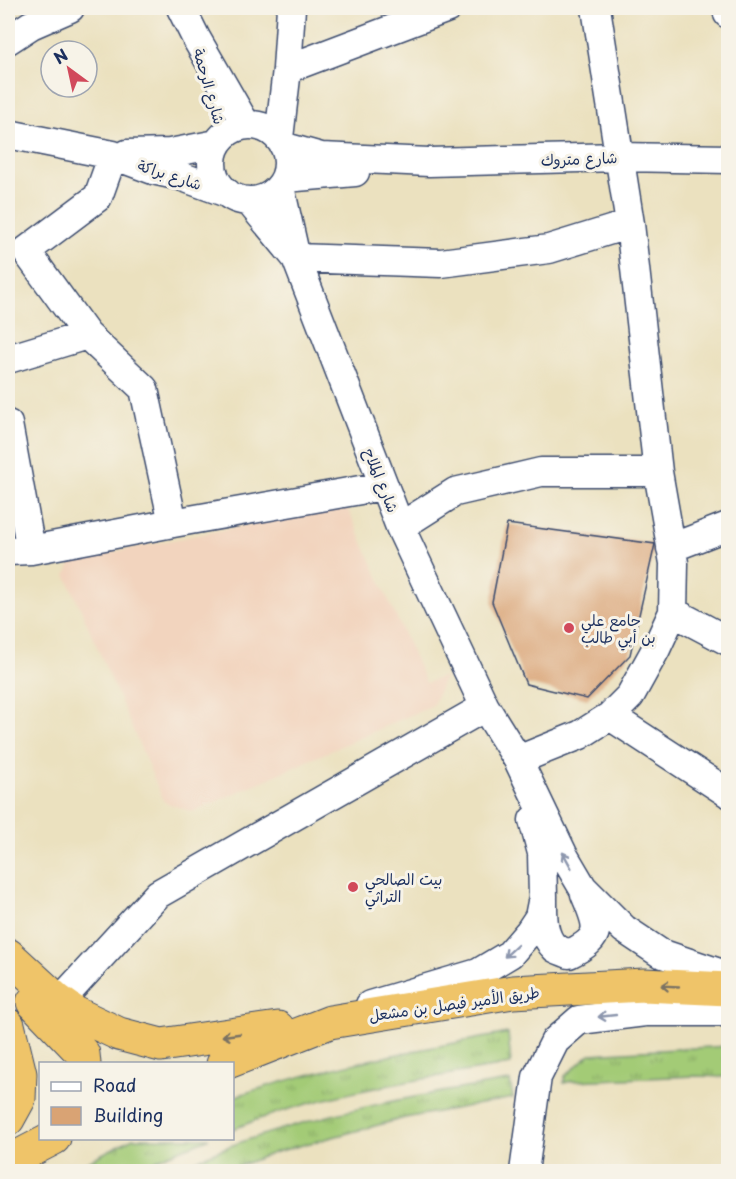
<svg xmlns="http://www.w3.org/2000/svg" width="736" height="1179" viewBox="0 0 736 1179" font-family="'Playpen Sans','Playpen Sans Arabic',sans-serif">
<defs>
<pattern id="grass-tufts" width="24" height="20" patternUnits="userSpaceOnUse" patternTransform="scale(1.5)"><rect width="24" height="20" fill="#a3cb76"/><path d="M3 7l-1-3M5 7V3M7 7l1-3M15 17l-1-3M17 17v-4M19 17l1-3" fill="none" stroke="#84a564"/></pattern>
</defs>
<rect width="100%" height="100%" fill="#f7f3e8"/>
<filter id="ink" filterUnits="userSpaceOnUse"><feTurbulence type="fractalNoise" baseFrequency=".0167" numOctaves="2"/><feDisplacementMap in="SourceGraphic" scale="12" xChannelSelector="R" yChannelSelector="G"/><feConvolveMatrix kernelMatrix="1 2 1 2 8 2 1 2 1" color-interpolation-filters="sRGB"/></filter>
<filter id="wash" filterUnits="userSpaceOnUse"><feTurbulence type="fractalNoise" baseFrequency=".008" numOctaves="4" result="noise"/><feDisplacementMap in="SourceGraphic" scale="24" xChannelSelector="R" yChannelSelector="G"/><feGaussianBlur stdDeviation="1.35" result="paint"/><feColorMatrix in="noise" values="0 0 0 0 0 0 0 0 0 0 0 0 0 0 0 0 0 1.4 0 .05"/><feComposite in="paint" operator="in"/></filter>
<g filter="url(#wash)">
<rect width="100%" height="100%" fill="#ebe1bf"/>
<!-- built -->
<path fill="#f2d4be" d="M346,505L426,683L445,676L433,705L193,812L164,802L66,575L73,560Z"/>
<!-- grass -->
<path fill="url(#grass-tufts)" stroke="#5f7d6a" stroke-width="1.5" d="M508,1033L511,1064C417,1080 321,1093 233,1129V1097C325,1066 413,1051 508,1033Z
M728,1046V1077L695,1076L572,1081L564,1083L565,1076L590,1054Z
M510,1081L513,1098L405,1118L276,1152L226,1171H171C191,1163 210,1153 230,1146C321,1113 415,1095 510,1081Z
M133,1138H208V1139L169,1154L134,1171H69Z"/>
<g id="blocks">
<!-- building -->
<path fill="#d9a374" d="M507,524L655,544L630,655L587,699L526,684L492,602Z"/>
</g>
</g>
<g filter="url(#ink)">
<use href="#blocks" fill-opacity="0" stroke="#3a4a6d" stroke-width="1.5"/>
<g fill="none" stroke-linecap="round" stroke-linejoin="round">
<defs>
<path id="minor" d="M181,8L196,38L246,125
M727,8L728,14
M8,40L31,25L70,8
M287,69L448,8
M212 163a38 38 0 1 1 76 0a38 38 0 1 1-76 0Z
M8,134L113,155L153,170L180,176L227,193
M279,138L287,69L291,8
M285,147L321,157L429,162L620,157L728,159
M127,154L170,153L217,144
M285,178L355,172
M280,187L296,258L400,527L485,707L518,760L563,854L583,888L624,929L660,953L728,976
M249,201L296,258L441,263L549,249L630,224
M87,335L144,389L173,523
M8,359L87,335L26,251L98,197L113,155
M8,424L31,550
M400,527L455,492L541,472H658
M671,548L728,526
M8,551L31,550L173,523L383,486
M673,612L728,641
M610,716L728,793
M518,760L580,735L610,716L630,696L656,649L673,612L674,563L658,472L630,224L596,8
M543,899C543,915 542,936 555,948C558,950 565,952 569,954C604,937 599,927 585,894
M57,1000L69,991L158,894L485,707
M370,1005L478,973L510,954L529,932L539,917L543,897L542,853L533,820
M524,1172L537,1077L555,1041L579,1020L645,1012H728"/>
<path id="highway" d="M8,955L57,1000L75,1013L119,1034L161,1045L278,1028
M33,1002L83,1054L84,1064
M8,1025L20,1074L19,1099L8,1119
M223,1064L330,1022L513,992L644,985L728,989
M8,1162L54,1138"/>
</defs>
<!-- minor casing -->
<use href="#minor" stroke="#3a4a6d" stroke-width="31"/>
<!-- highway casing -->
<use href="#highway" stroke="#3a4a6d" stroke-width="35"/>
<!-- minor -->
<use href="#minor" stroke="#fff" stroke-width="28"/>
<!-- highway -->
<use href="#highway" stroke="#efc469" stroke-width="33"/>
</g>
<!-- one-way arrows -->
<defs><path id="oneway-shaft" d="M-6 0H5M1.5-3L5.5 0L1.5 3" fill="none" stroke-width="1.6" stroke-linecap="round" stroke-linejoin="round" transform="scale(1.5)"/></defs>
<g stroke="#8d97ae">
<use href="#oneway-shaft" transform="translate(567 860) rotate(-119)"/>
<use href="#oneway-shaft" transform="translate(511 951) rotate(138)"/>
<use href="#oneway-shaft" transform="translate(607 1016) rotate(174)"/>
</g>
<g stroke="#7a7263">
<use href="#oneway-shaft" transform="translate(670 986) rotate(-177)"/>
<use href="#oneway-shaft" transform="translate(231 1035) rotate(172)"/>
</g>
</g>
<!-- markers -->
<g fill="#d1495b" stroke="#f7f3e8" stroke-width="2">
<circle cx="569" cy="628" r="6"/>
<circle cx="353" cy="887" r="6"/>
</g>
<g text-anchor="middle" dominant-baseline="central" stroke-width="6" stroke-linejoin="round" paint-order="stroke">
<!-- street labels -->
<g font-size="15" fill="#1b2f5e" stroke="#f7f3e8">
<text transform="translate(210 86) rotate(74)">شارع الرحمة</text>
<text transform="translate(579 158) rotate(-2)">شارع متروك</text>
<text transform="translate(170 174) rotate(18)">شارع براكة</text>
<text transform="translate(382 480) rotate(68)">شارع الملاح</text>
<text transform="translate(454 1003) rotate(-8)">طريق الأمير فيصل بن مشعل</text>
</g>
<!-- poi labels -->
<g font-size="15" fill="#1b2f5e" stroke="#f7f3e8" text-anchor="start">
<text x="581" y="619">جامع علي<tspan x="581" dy="17">بن أبي طالب</tspan></text>
<text x="365" y="878">بيت الصالحي<tspan x="365" dy="17">التراثي</tspan></text>
</g>
</g>
<!-- margin -->
<rect width="736" height="1179" fill="none" stroke="#f7f3e8" stroke-width="30"/>
<!-- legend -->
<rect x="39" y="1062" width="195" height="78" fill="#f7f3e8" stroke="#9fa5b1" stroke-width="1.5"/>
<rect x="51" y="1082" width="30" height="9" fill="#ffffff" stroke="#9fa5b1" stroke-width="1.5"/>
<text x="93" y="1092" font-size="18" fill="#1b2f5e">Road</text>
<rect x="51" y="1107" width="30" height="18" fill="#d9a374" stroke="#9fa5b1" stroke-width="1.5"/>
<text x="93" y="1122" font-size="18" fill="#1b2f5e">Building</text>
<!-- north arrow -->
<g transform="translate(69 69) rotate(327)"><circle r="28" fill="#f7f3e8" stroke="#9fa5b1" stroke-width="1.5"/>
<path d="M0-4.5L10 22L0 15L-10 22Z" fill="#d1495b"/>
<text y="-9" font-size="16" font-weight="bold" text-anchor="middle" fill="#1b2f5e">N</text>
</g>
</svg>
